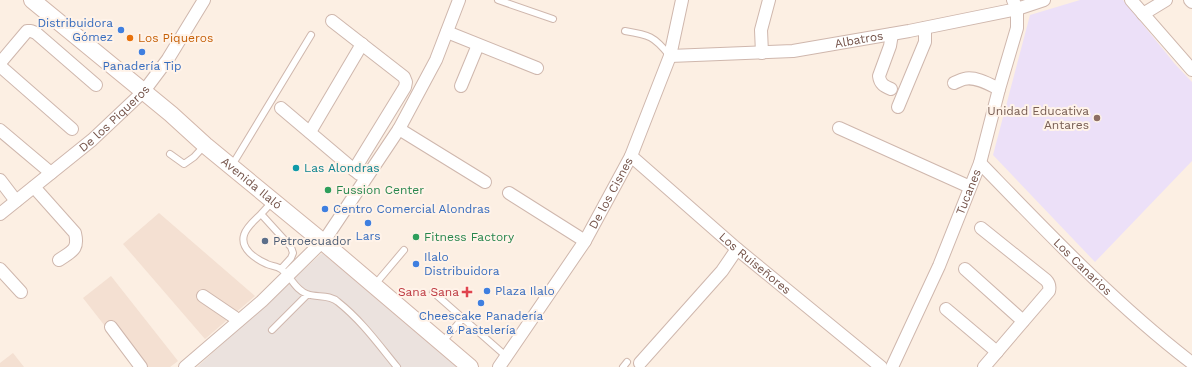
<svg xmlns="http://www.w3.org/2000/svg" width="1192" height="367" viewBox="0 0 1192 367" font-family="'Work Sans',sans-serif">
<rect width="100%" height="100%" fill="#fcefe3"/>
<!-- residential -->
<path fill="#f4e0d2" d="M159,213L255,296L205,339L123,244Z
M111,276L178,361L170,367H137L83,298Z
M13,353L24,367H0V363Z"/>
<!-- industrial -->
<path fill="#ebe2de" d="M322,253L465,367H197Z"/>
<!-- education -->
<path fill="#ece0f8" d="M1080,0H1123L1175,64L1192,82V161L1095,262L993,155L1030,15Z"/>
<g fill="none" stroke-linecap="round" stroke-linejoin="round">
<defs>
<path id="lane" d="M498,0L553,19
M625,31C649,35 654,36 669,55
M170,154L184,164L194,157L205,145
M234,162L311,35
M273,201L261,214L291,247L293,253L291,258L281,269
M261,214C255,220 246,227 244,235C240,249 256,259 267,264C271,266 277,266 281,269C291,276 295,290 307,294C317,298 329,294 338,302C361,320 379,345 397,367
M377,282L404,250
M433,292L507,357
M272,330L307,295
M445,339L463,318
M623,367L627,362"/>
<g id="street">
<path d="M1131,0L1192,70"/>
<path d="M1190,0L1192,2"/>
<path d="M1143,14L1166,0"/>
<path d="M332,21L404,77L406,82L405,87L354,170"/>
<path d="M447,32L537,68"/>
<path d="M762,53L761,30L769,0"/>
<path id="s1" d="M670,56L793,51L909,31L1017,9L1044,0"/>
<path d="M0,63L27,31H31L36,33L96,85"/>
<path d="M0,66L72,129"/>
<path d="M954,83C957,82 960,80 964,79C975,76 989,84 999,89"/>
<path d="M461,86L478,45"/>
<path d="M891,89C884,86 880,84 879,76L890,46L892,34"/>
<path d="M898,107L925,42V28"/>
<path d="M281,108L359,174"/>
<path d="M839,128L970,187"/>
<path d="M399,129L485,182"/>
<path d="M0,130L51,173"/>
<path d="M310,132L362,44"/>
<path id="s2" d="M631,156L737,249L881,367"/>
<path id="s3" d="M980,163C1048,233 1115,304 1192,363"/>
<path d="M0,180L16,201"/>
<path d="M34,187L75,233C79,250 72,251 59,260"/>
<path d="M509,193L585,241"/>
<path id="s4" d="M0,214L92,140L144,91L168,59L204,0"/>
<path d="M981,228L1046,280C1049,283 1050,287 1049,291L984,367"/>
<path d="M0,269L21,292"/>
<path d="M965,269L1023,321"/>
<path d="M203,296L234,317L238,321"/>
<path d="M946,309L997,352"/>
<path d="M111,327L141,367"/>
<path d="M640,363L722,271L737,249"/>
<path d="M185,367L262,301L326,238L399,129L436,60L459,0"/>
<path id="s5" d="M499,367L585,241L631,156L670,56L682,0"/>
<path id="s6" d="M892,367L939,266L980,163L999,89L1017,28V9L1013,0"/>
</g>
<g id="secondary">
<path id="s7" d="M32,0L171,114L205,145L323,242L470,367"/>
</g>
</defs>
<!-- lane casing -->
<use href="#lane" stroke="#cfb7ad" stroke-width="8"/>
<!-- street casing -->
<use href="#street" stroke="#cfb7ad" stroke-width="14"/>
<!-- secondary casing -->
<use href="#secondary" stroke="#d2b6aa" stroke-width="18"/>
<!-- lane -->
<use href="#lane" stroke="#fff" stroke-width="6"/>
<!-- street -->
<use href="#street" stroke="#fff" stroke-width="12"/>
<!-- secondary -->
<use href="#secondary" stroke="#fff" stroke-width="16"/>
</g>
<!-- markers -->
<g fill="#3f7fe0" stroke="#fff3e9" stroke-width="1.5">
<circle cx="121" cy="30" r="4"/>
<circle cx="142" cy="52" r="4"/>
<circle cx="325" cy="209" r="4"/>
<circle cx="368" cy="223" r="4"/>
<circle cx="416" cy="264" r="4"/>
<circle cx="487" cy="291" r="4"/>
<circle cx="481" cy="303" r="4"/>
</g>
<circle fill="#e8710a" stroke="#fff3e9" stroke-width="1.5" cx="130" cy="38" r="4"/>
<circle fill="#8d6e63" stroke="#fff3e9" stroke-width="1.5" cx="1097" cy="118" r="4"/>
<circle fill="#0f9aa8" stroke="#fff3e9" stroke-width="1.5" cx="296" cy="168" r="4"/>
<g fill="#2e9e5b" stroke="#fff3e9" stroke-width="1.5">
<circle cx="328" cy="190" r="4"/>
<circle cx="416" cy="237" r="4"/>
</g>
<circle fill="#5c6f8a" stroke="#fff3e9" stroke-width="1.5" cx="265" cy="241" r="4"/>
<path fill="#e0444e" stroke="#fff3e9" stroke-width="1.5" d="M465 286h4v4h4v4h-4v4h-4v-4h-4v-4h4z"/>
<g text-anchor="middle" dominant-baseline="central" stroke-width="4" stroke-linejoin="round" paint-order="stroke">
<!-- shop labels -->
<g font-size="12" fill="#366cbe" stroke="#fff3e9">
<text x="113" y="23" text-anchor="end">Distribuidora<tspan x="113" dy="14">Gómez</tspan></text>
<text x="142" y="66">Panadería Tip</text>
<text x="333" y="209" text-anchor="start">Centro Comercial Alondras</text>
<text x="368" y="236">Lars</text>
<text x="424" y="257" text-anchor="start">Ilalo<tspan x="424" dy="14">Distribuidora</tspan></text>
<text x="495" y="291" text-anchor="start">Plaza Ilalo</text>
<text x="481" y="316">Cheescake Panadería<tspan x="481" dy="14">&amp; Pastelería</tspan></text>
</g>
<!-- food labels -->
<g font-size="12" fill="#c56008" stroke="#fff3e9" text-anchor="start">
<text x="138" y="38">Los Piqueros</text>
</g>
<!-- street labels -->
<g font-size="12" fill="#745349" stroke="#fff3e9">
<text stroke="none"><textPath href="#s1" startOffset="190">Albatros</textPath></text>
<text stroke="none"><textPath href="#s4" startOffset="149">De los Piqueros</textPath></text>
<text stroke="none"><textPath href="#s7" startOffset="286">Avenida Ilaló</textPath></text>
<text stroke="none"><textPath href="#s6" startOffset="191">Tucanes</textPath></text>
<text stroke="none"><textPath href="#s5" startOffset="207">De los Cisnes</textPath></text>
<text stroke="none"><textPath href="#s2" startOffset="164">Los Ruiseñores</textPath></text>
<text stroke="none"><textPath href="#s3" startOffset="146">Los Canarios</textPath></text>
</g>
<!-- education labels -->
<g font-size="12" fill="#785e54" stroke="#fff3e9" text-anchor="end">
<text x="1089" y="111">Unidad Educativa<tspan x="1089" dy="14">Antares</tspan></text>
</g>
<!-- culture labels -->
<g font-size="12" fill="#0d838f" stroke="#fff3e9" text-anchor="start">
<text x="304" y="168">Las Alondras</text>
</g>
<!-- leisure labels -->
<g font-size="12" fill="#27864d" stroke="#fff3e9" text-anchor="start">
<text x="336" y="190">Fussion Center</text>
<text x="424" y="237">Fitness Factory</text>
</g>
<!-- service labels -->
<g font-size="12" fill="#4e5e75" stroke="#fff3e9" text-anchor="start">
<text x="273" y="241">Petroecuador</text>
</g>
<!-- health labels -->
<g font-size="12" fill="#be3a42" stroke="#fff3e9" text-anchor="end">
<text x="459" y="292">Sana Sana</text>
</g>
</g>
</svg>
